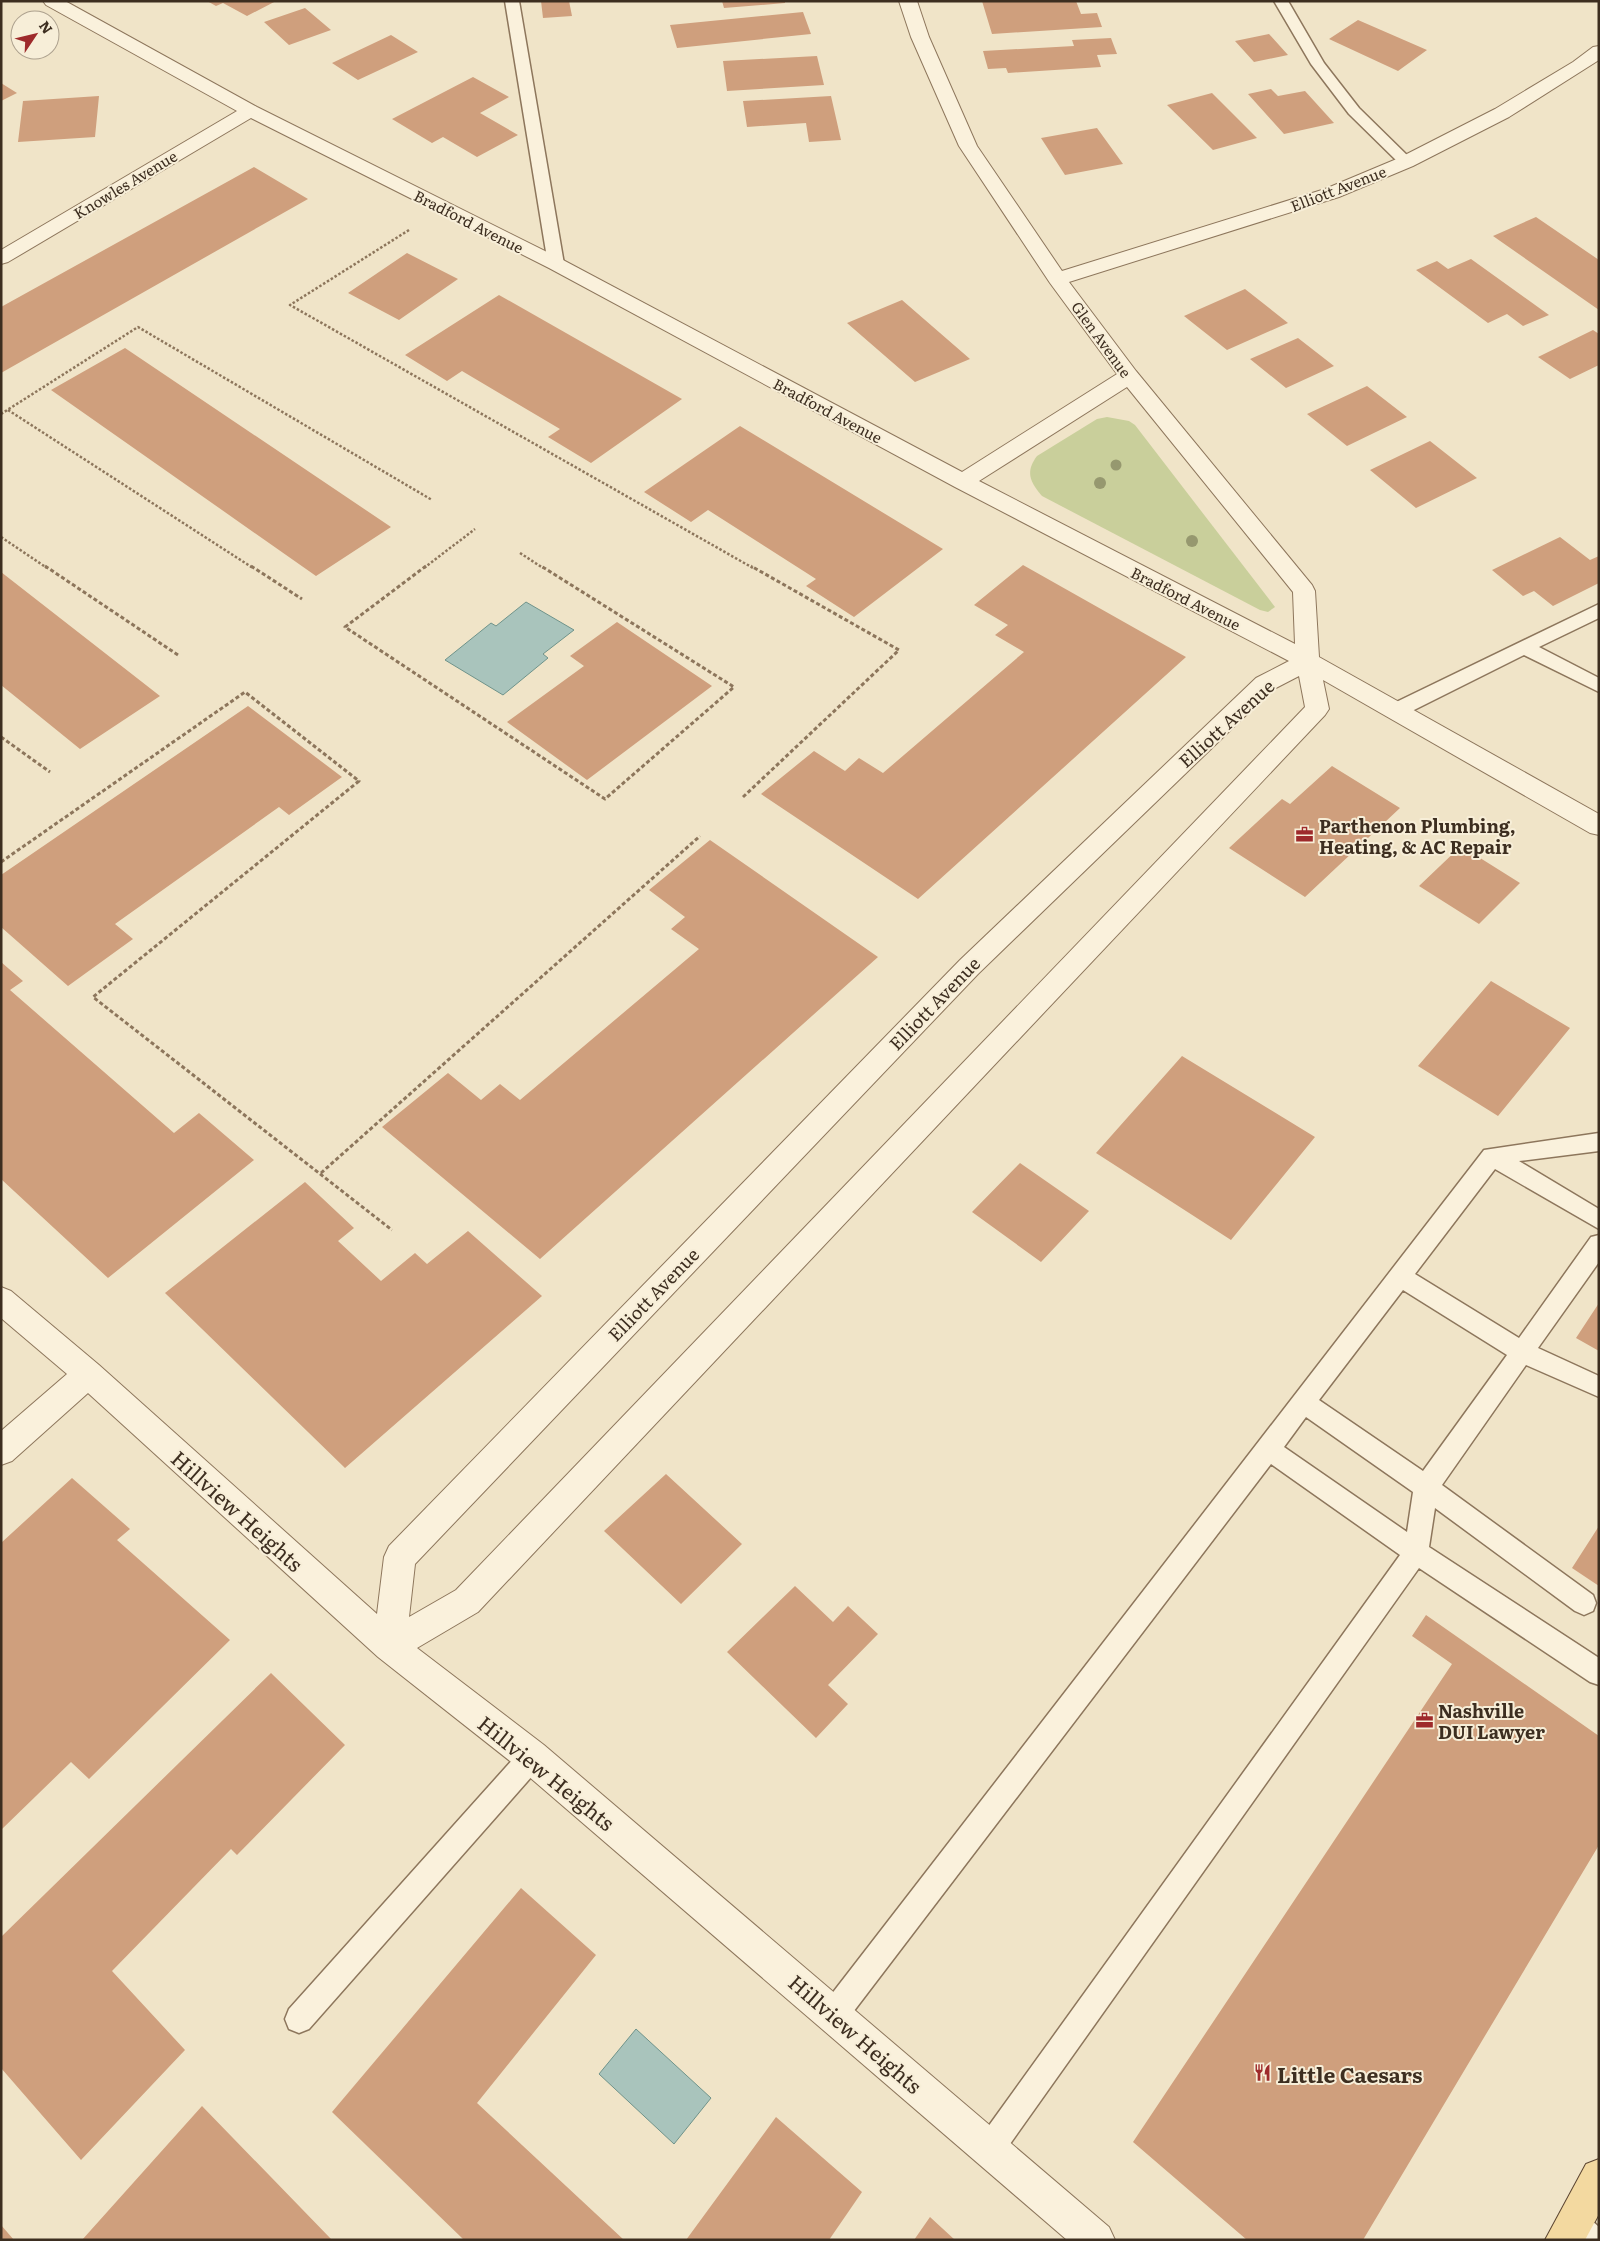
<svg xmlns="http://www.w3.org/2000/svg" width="1600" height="2241" viewBox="0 0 1600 2241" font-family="Literata,serif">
<rect width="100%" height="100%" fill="#f0e4c8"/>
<!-- green -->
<path fill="#c9cf9b" d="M1107,417L1129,421L1135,425L1275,607L1268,612L1260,610L1042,496C1030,482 1025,472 1037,456L1097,419Z"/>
<!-- water -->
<path fill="#a9c4bc" stroke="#6f938a" d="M526,602L574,630L543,654L548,658L503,695L445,660L491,623L496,626Z
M636,2029L711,2098L674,2144L599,2074Z"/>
<!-- building -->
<path fill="#cf9f7d" d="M207,1H276L247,16L223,3L216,6Z
M541,1H569L572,16L543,18Z
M722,1H785V3L724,8Z
M982,1H1076L1081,14L1097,13L1102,27L992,34Z
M305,8L331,30L289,45L264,22Z
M803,12L811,34L677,48L670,25Z
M1358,20L1427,50L1398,71L1329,39Z
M1269,34L1288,55L1254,62L1235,41Z
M391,35L418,52L358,80L332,63Z
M1111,38L1117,54L1097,55L1101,67L1008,73L1006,68L988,69L983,51L1074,46L1072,40Z
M817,56L824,85L727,91L723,61Z
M473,77L509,97L480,113L518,135L477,157L443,137L432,143L392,119Z
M1,83L17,93L1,101Z
M1271,89L1278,96L1305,91L1334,123L1284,134L1248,94Z
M1212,93L1257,138L1213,150L1167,105Z
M99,96L95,137L18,142L23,101Z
M831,96L841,140L809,142L806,123L747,127L743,101Z
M1097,128L1123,164L1065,175L1041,138Z
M254,167L308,199L1,373V307Z
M1536,217L1599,260V310L1493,236Z
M407,253L458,279L399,320L348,293Z
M1471,259L1549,315L1523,326L1507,314L1488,323L1416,270L1437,261L1448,269Z
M1245,289L1288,323L1227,350L1184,316Z
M499,295L682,399L591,463L548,437L560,429L462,371L447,381L405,355Z
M902,300L970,359L915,382L847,323Z
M1593,330L1599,334V365L1570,379L1538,357Z
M1298,338L1334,366L1286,388L1250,359Z
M125,348L391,527L316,576L51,390Z
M1367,386L1407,417L1347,446L1307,414Z
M740,426L943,549L854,617L806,586L816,579L708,510L691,522L644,492Z
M1430,441L1477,478L1416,508L1370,470Z
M1560,537L1590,560L1599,556V583L1553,606L1534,591L1523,596L1492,570Z
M1023,565L1186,657L918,899L761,794L814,751L845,771L859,758L883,773L1024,652L995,635L1008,625L974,605Z
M1,572L160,696L80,749L1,685Z
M617,622L712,686L587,780L507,722L584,666L570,656Z
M248,706L342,777L289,815L279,807L115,924L133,939L68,986L1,927V875Z
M1332,766L1400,808L1305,897L1229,848L1282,799L1290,804Z
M710,840L878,957L540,1259L382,1127L448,1073L481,1100L500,1084L520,1100L699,949L671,929L685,917L649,890Z
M1461,846L1520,883L1479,924L1419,886Z
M1,962L23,981L10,990L174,1133L199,1113L254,1160L108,1278L1,1179Z
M1491,981L1570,1028L1498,1116L1418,1066Z
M1182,1056L1315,1137L1231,1240L1096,1153Z
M1020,1163L1089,1211L1041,1262L972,1212Z
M305,1182L354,1228L338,1241L381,1281L415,1253L427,1264L468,1231L542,1296L345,1468L165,1293Z
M1599,1303V1351L1576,1338Z
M666,1474L742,1544L681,1604L604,1531Z
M72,1478L130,1529L117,1540L230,1640L89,1779L71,1762L1,1830V1543Z
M1599,1526V1586L1572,1568Z
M795,1586L833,1622L848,1606L878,1634L828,1685L848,1704L816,1738L727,1652Z
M1426,1615L1599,1736V1845L1363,2240H1247L1133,2142L1452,1664L1412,1636Z
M271,1673L345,1745L237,1855L231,1849L112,1971L185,2050L81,2160L1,2068V1937Z
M521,1888L596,1955L477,2103L624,2240H464L332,2112Z
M202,2106L332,2240H82Z
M776,2117L862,2192L829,2240H686Z
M930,2217L955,2240H914Z
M1,2225L14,2240H1Z"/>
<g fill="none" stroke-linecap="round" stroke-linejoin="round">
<defs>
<path id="lane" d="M505,1H519L564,264L556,269L548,264Z
M1274,1H1288L1324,63L1359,108L1411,159L1413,162L1411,165H1401L1349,114L1311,64Z
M1599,604V618L1539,647L1599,678V692L1524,655L1402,716L1395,718L1388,716L1386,711L1388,706Z
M1599,1133V1151L1519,1161L1599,1209V1229L1495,1169L1415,1274L1519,1338L1591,1237L1599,1235V1262L1538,1348L1599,1376V1397L1526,1365L1442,1485L1593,1595L1596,1603L1593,1611L1584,1615L1575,1611L1435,1508L1429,1547L1599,1658V1685L1590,1682L1419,1568L1000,2158L990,2162L980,2158L976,2148L980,2138L1400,1555L1271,1464L844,2024L834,2028L824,2024L820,2014L824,2004L1484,1150ZM1403,1290L1507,1355L1423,1471L1319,1400ZM1306,1417L1413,1492L1407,1532L1284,1447Z
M532,1744L541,1748L545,1757L541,1766L309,2029L299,2033L289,2029L285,2019L289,2009L523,1748Z
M1573,2209L1583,2213L1599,2227V2240H1570L1563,2233L1559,2223L1563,2213Z"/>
<path id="street" d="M43,1H65L257,107L563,260L962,472L1117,374L1050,283L959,146L911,37L899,1H917L929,37L977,146L1062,271L1325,189L1399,158L1495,109L1573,62L1593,47L1599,46V60L1509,117L1413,166L1339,197L1069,282L1136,371L1312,585L1315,591L1319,657L1599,814V835L1590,833L1323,680L1329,709L1325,715L478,1612L417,1648L544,1745L1109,2227L1115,2240H1067L520,1769L378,1657L88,1393L12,1461L1,1465V1431L67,1374L1,1318V1287L11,1291L99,1365L377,1614L384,1557L389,1546L960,960L1256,678L1289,661L955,487L549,268L251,118L8,262L1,264V250L237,111L46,5ZM1127,387L1293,592L1295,644L979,481ZM1299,676L1305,707L456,1590L409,1617L415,1564L978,974L1272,690Z"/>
<path id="primary" d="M1599,2159V2214L1585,2240H1545L1586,2164Z"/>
</defs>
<!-- lane casing -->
<use href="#lane" stroke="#8d765c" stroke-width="3"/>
<!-- street casing -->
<use href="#street" stroke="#8d765c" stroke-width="2"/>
<!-- primary casing -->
<use href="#primary" stroke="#5b4430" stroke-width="2"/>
<!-- path-far1 -->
<path stroke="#8d765c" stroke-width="2.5" stroke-dasharray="2.5 2" stroke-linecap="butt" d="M409,230L290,305L753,568
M8,410L253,568
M1,414L138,327L432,500
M1,537L47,568
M520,553L543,568
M424,568L475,529"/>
<!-- path -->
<path stroke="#8d765c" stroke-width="3" stroke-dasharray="4 2.5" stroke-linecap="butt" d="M45,566L178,655
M251,566L302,599
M426,566L345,627L605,799L734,687L541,566
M1,737L50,772
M743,797L899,650L751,566
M1,862L245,692L359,781L93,997L392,1230
M321,1173L700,836"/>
<!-- lane -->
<use href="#lane" fill="#faf1dc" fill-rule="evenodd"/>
<!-- street -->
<use href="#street" fill="#faf1dc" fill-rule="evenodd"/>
<!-- primary -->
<use href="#primary" fill="#f3d9a0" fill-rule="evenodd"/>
</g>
<!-- trees -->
<g fill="#96986f">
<circle cx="1116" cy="465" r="5.5"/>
<circle cx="1100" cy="483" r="6"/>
<circle cx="1192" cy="541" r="6"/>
</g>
<!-- icons -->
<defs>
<symbol id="office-bare" viewBox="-9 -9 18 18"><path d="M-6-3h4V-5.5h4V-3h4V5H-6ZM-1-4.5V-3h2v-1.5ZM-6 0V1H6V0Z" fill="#9e2a2b" stroke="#f7eed8" stroke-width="2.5" paint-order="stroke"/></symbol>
<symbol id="restaurant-bare" viewBox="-9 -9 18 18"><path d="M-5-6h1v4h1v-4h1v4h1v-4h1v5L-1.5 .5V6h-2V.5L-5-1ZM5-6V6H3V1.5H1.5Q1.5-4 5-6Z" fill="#9e2a2b" stroke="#f7eed8" stroke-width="2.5" paint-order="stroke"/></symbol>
</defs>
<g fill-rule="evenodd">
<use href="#office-bare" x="1292" y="822" width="25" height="25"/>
<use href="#office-bare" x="1412" y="1708" width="25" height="25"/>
<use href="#restaurant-bare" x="1250" y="2060" width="25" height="25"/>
</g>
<g text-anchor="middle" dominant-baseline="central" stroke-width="4" stroke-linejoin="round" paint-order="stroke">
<!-- far-street labels -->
<g font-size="15" fill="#3d2e20" stroke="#f7eed8">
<text transform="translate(125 184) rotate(-31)">Knowles Avenue</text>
<text transform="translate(1338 188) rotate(-21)">Elliott Avenue</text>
<text transform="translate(469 221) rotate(27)">Bradford Avenue</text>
<text transform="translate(1102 339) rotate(54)">Glen Avenue</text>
<text transform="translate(828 410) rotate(28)">Bradford Avenue</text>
<text transform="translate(1186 598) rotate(27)">Bradford Avenue</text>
</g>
<!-- street labels -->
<g font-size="18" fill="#3d2e20" stroke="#f7eed8">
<text transform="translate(1226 723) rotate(-42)">Elliott Avenue</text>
<text transform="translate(934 1003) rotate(-46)">Elliott Avenue</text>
<text transform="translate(653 1294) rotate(-46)">Elliott Avenue</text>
</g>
<!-- poi labels -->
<g font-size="18" font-weight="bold" fill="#3d2e20" stroke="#f7eed8" text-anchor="start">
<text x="1319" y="825">Parthenon Plumbing,<tspan x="1319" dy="21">Heating, &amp; AC Repair</tspan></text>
<text x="1438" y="1710">Nashville<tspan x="1438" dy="21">DUI Lawyer</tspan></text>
</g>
<!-- near-street labels -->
<g font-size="21" fill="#3d2e20" stroke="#f7eed8">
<text transform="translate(238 1510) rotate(42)">Hillview Heights</text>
<text transform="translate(547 1772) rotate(39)">Hillview Heights</text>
<text transform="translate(856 2033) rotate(41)">Hillview Heights</text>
</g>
<!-- near-poi labels -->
<g font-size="21" font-weight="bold" fill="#3d2e20" stroke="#f7eed8" text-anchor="start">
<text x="1277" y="2073">Little Caesars</text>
</g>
</g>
<!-- border -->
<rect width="1600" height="2241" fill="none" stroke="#3d2e20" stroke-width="5"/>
<!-- north arrow -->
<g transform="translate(35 35) rotate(55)"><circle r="24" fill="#f7eed8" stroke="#ada18e"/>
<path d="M0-4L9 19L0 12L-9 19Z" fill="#9e2a2b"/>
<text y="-8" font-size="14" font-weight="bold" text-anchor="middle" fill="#3d2e20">N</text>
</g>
</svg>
